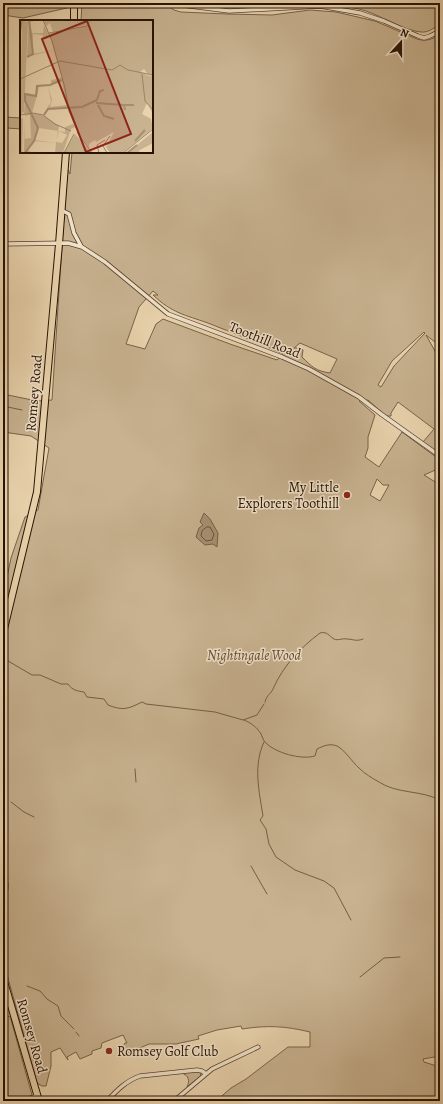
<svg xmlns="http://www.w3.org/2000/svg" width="443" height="1104" viewBox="0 0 443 1104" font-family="Alegreya,serif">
<rect width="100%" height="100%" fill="#e9d3ad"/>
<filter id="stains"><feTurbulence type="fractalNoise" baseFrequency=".005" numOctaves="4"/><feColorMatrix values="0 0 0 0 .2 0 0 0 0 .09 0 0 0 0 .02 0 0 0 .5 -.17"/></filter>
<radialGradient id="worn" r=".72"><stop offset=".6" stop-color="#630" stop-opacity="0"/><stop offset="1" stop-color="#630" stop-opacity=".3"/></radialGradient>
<!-- green -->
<path fill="#c8b290" stroke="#776249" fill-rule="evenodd" d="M3,3H71V7L23,18L3,15Z
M82,3H158L170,7L174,10L181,12L227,14L272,15L310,10L336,12L375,21L417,39C426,42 432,39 440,35V346L426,335L440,360V454L423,442L434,429L398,402L391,413V416H386L368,400L359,401L375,415L368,437V448L365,457L379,467L402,432L440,460V468L424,475L440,485V1056L423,1059L424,1062L440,1067V1101H216L231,1088L246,1079L288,1047H310V1032C285,1026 268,1025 242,1029L241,1026L217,1030L198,1036L199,1039L176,1044H149L119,1057L117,1056L125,1043H127L123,1035L102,1043L101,1048L92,1051V1054L80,1059L76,1052L67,1057L68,1060L60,1048L51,1052V1066L46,1086H42L37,1083L3,960V902C10,889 10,883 3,871V596L11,558L25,517L38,510L49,448L31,436L3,432V394L37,401L52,400L67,168L70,174L72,152H152V21H81ZM153,291L158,295H153C172,313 185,315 208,323C232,333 259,342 283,354L277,360L230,344L163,319L156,324L145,349L126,344L139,307ZM424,332L425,333L394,366L381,387L378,385L392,361ZM300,343L337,359L330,373C316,371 312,367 302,357L303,350L300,348H294ZM377,479L383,485H389L380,501L370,495Z
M192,3H290L244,8Z
M305,3H440V24C434,28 428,33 421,32C402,30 384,17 366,11C347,5 326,4 305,3Z
M3,117L21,118V129L7,128L3,129Z
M10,1016L32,1095L19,1101H3V1018Z
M197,1071L200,1072L201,1076L187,1087C190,1081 189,1075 181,1073Z"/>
<!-- water -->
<path fill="#a79173" stroke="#735e46" d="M204,513L210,519L218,533L217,547L213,544L205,545L196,537L199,528L203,525L200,522Z"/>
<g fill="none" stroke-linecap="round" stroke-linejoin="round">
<!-- shore -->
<path stroke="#66523a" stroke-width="1" d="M207,527H210L214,534L212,540L206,541L201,536L202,531Z"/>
<!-- stream -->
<path stroke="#735e46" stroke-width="1" d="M3,406L22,410
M3,658L32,675H40L61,684H68C72,690 77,691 84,692L87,697L104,699L108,705C123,711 128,709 142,702L146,704L215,712L243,720L257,715L264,704
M265,702C267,694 271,694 273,689C283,666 300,648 320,633C327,631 329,636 334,639C338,641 342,638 347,639C353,639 356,642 363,639
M244,720C251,723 257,727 261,734C262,736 263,740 265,742C275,753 301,760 315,756L317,749C323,746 330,743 337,746C345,750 352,762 359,768C365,774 372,778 379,782C397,794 421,790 440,800
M264,742C253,765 259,791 263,816L260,820L266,829L269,844L276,857L295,870L324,881L334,888L351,920
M135,769L136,782
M11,802L24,812L34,817
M251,866L267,894
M360,977L384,958L400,957
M27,986L40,991L47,999L58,1006L61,1016L74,1029
M76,1032L79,1036"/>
<defs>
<path id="street" d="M175,3L182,5L229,11L320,6L360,13L384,21L418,36L424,38L430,36L440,31
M61,210L69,214L74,233L81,246
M3,244L68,243L82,247L105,262L168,314L282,357L309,369L359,397L381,414L440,456
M107,1101C117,1090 126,1081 140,1076L197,1070L202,1071L206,1074
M174,1101L212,1069L258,1047"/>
<path id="secondary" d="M28,1101L37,1096"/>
<path id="primary" d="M74,21V3
M3,633L37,492L59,244L66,152
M3,978L39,1101"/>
</defs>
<!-- street casing -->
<use href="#street" stroke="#57422d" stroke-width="5"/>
<!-- secondary casing -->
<use href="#secondary" stroke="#261202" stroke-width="6"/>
<!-- primary casing -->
<use href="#primary" stroke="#261202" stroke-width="8"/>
<!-- street -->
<use href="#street" stroke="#f1e2ca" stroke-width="3.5"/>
<!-- secondary -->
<use href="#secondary" stroke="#f1e2ca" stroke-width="5"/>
<!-- primary -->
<use href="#primary" stroke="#e9d3ad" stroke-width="6"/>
</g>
<!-- markers -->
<g fill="#8f2418" stroke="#f1e2ca" stroke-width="1.5">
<circle cx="347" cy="495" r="4"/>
<circle cx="109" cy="1051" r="4"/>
</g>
<g text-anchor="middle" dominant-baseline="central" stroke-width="3" stroke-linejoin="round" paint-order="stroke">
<!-- street labels -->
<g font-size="14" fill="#261202" stroke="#f1e2ca">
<text transform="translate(265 340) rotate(22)">Toothill Road</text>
<text transform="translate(34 393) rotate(-85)">Romsey Road</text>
<text transform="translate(32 1036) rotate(74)">Romsey Road</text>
</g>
<!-- poi labels -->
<g font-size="14" fill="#261202" stroke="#f1e2ca" text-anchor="end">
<text x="339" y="487">My Little<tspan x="339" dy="16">Explorers Toothill</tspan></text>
<text x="117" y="1051" text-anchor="start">Romsey Golf Club</text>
</g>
<!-- park labels -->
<g font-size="14" font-style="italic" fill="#5f4a34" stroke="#f1e2ca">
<text x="254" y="655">Nightingale Wood</text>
</g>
</g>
<!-- overview -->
<g transform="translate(20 20)">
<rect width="133" height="133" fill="#e9d3ad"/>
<path d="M2,0L8,2L4,92L0,95ZM9,0H18L10,2L12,13H23L24,5L30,17L22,20L23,15L13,14V34L34,30L7,37ZM24,0H71L66,5L33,12L30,3L26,6ZM72,0H133V55L128,54L124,49L120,52L129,56L133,55V94L127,83L122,94L131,99L133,108L102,133H90L86,127L94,112L76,122L75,120L69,124V128L58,112L48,87L29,89L23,95L31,82L28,66L32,80L30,87L47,85L42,62L31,65V60L42,58L29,13L67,6ZM17,66H19L18,72L12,93L4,94L6,73L16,75ZM13,93L24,96L39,106L38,111L45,112V107L53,104L55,107L51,109L43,133H35L36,123L15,121L7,130L12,133H4L5,95ZM10,95L11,118L4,119L5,96ZM19,108L38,111L36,123L15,120ZM39,111L47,115L42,123L36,122ZM3,98L2,133H0V99ZM133,112V123L118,131L123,133H107ZM55,114L68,129L66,133H44Z" fill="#c8b290" fill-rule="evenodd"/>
<path fill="none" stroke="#a79173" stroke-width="2" d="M7,37L13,34L9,0M77,80L80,71L84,70M76,83L104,85M78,85L84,96L94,99M105,90L104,85H114M11,93L5,81V74L16,76L17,66L30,65L41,60M24,95L28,89L62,87L77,80M115,121L125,110M5,133L14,121L18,108L11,93M107,133L117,125"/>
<path fill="none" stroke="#9b8669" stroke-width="1" d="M23,0L32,21L45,68L49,91L56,108M29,13L67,6L71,0M0,16L2,0M122,54L125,81L133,90M0,59L40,41L92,50L100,45L108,50L133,55M0,95L13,93L23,95L35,104L51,111M57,112L72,133M44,133L54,114M79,133L77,125L85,120M87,133L83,126L90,116M103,133L133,109"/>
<path fill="#8f2418" fill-opacity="0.15" stroke="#8f2418" stroke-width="2" d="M67,1L111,114L66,132L22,19Z"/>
<rect width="133" height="133" fill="none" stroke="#261202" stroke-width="2"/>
</g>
<!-- margin -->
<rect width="443" height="1104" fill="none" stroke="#e9d3ad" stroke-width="16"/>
<rect x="4" y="4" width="435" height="1096" fill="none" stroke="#261202" stroke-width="2"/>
<rect x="8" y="8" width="427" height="1088" fill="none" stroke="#261202"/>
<!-- north arrow -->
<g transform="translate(401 42) rotate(21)" stroke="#f1e2ca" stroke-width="3" paint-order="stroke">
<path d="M0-3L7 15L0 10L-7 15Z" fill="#261202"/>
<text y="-6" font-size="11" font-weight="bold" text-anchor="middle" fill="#261202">N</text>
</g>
<rect width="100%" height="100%" filter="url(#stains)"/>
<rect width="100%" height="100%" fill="url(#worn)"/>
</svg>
